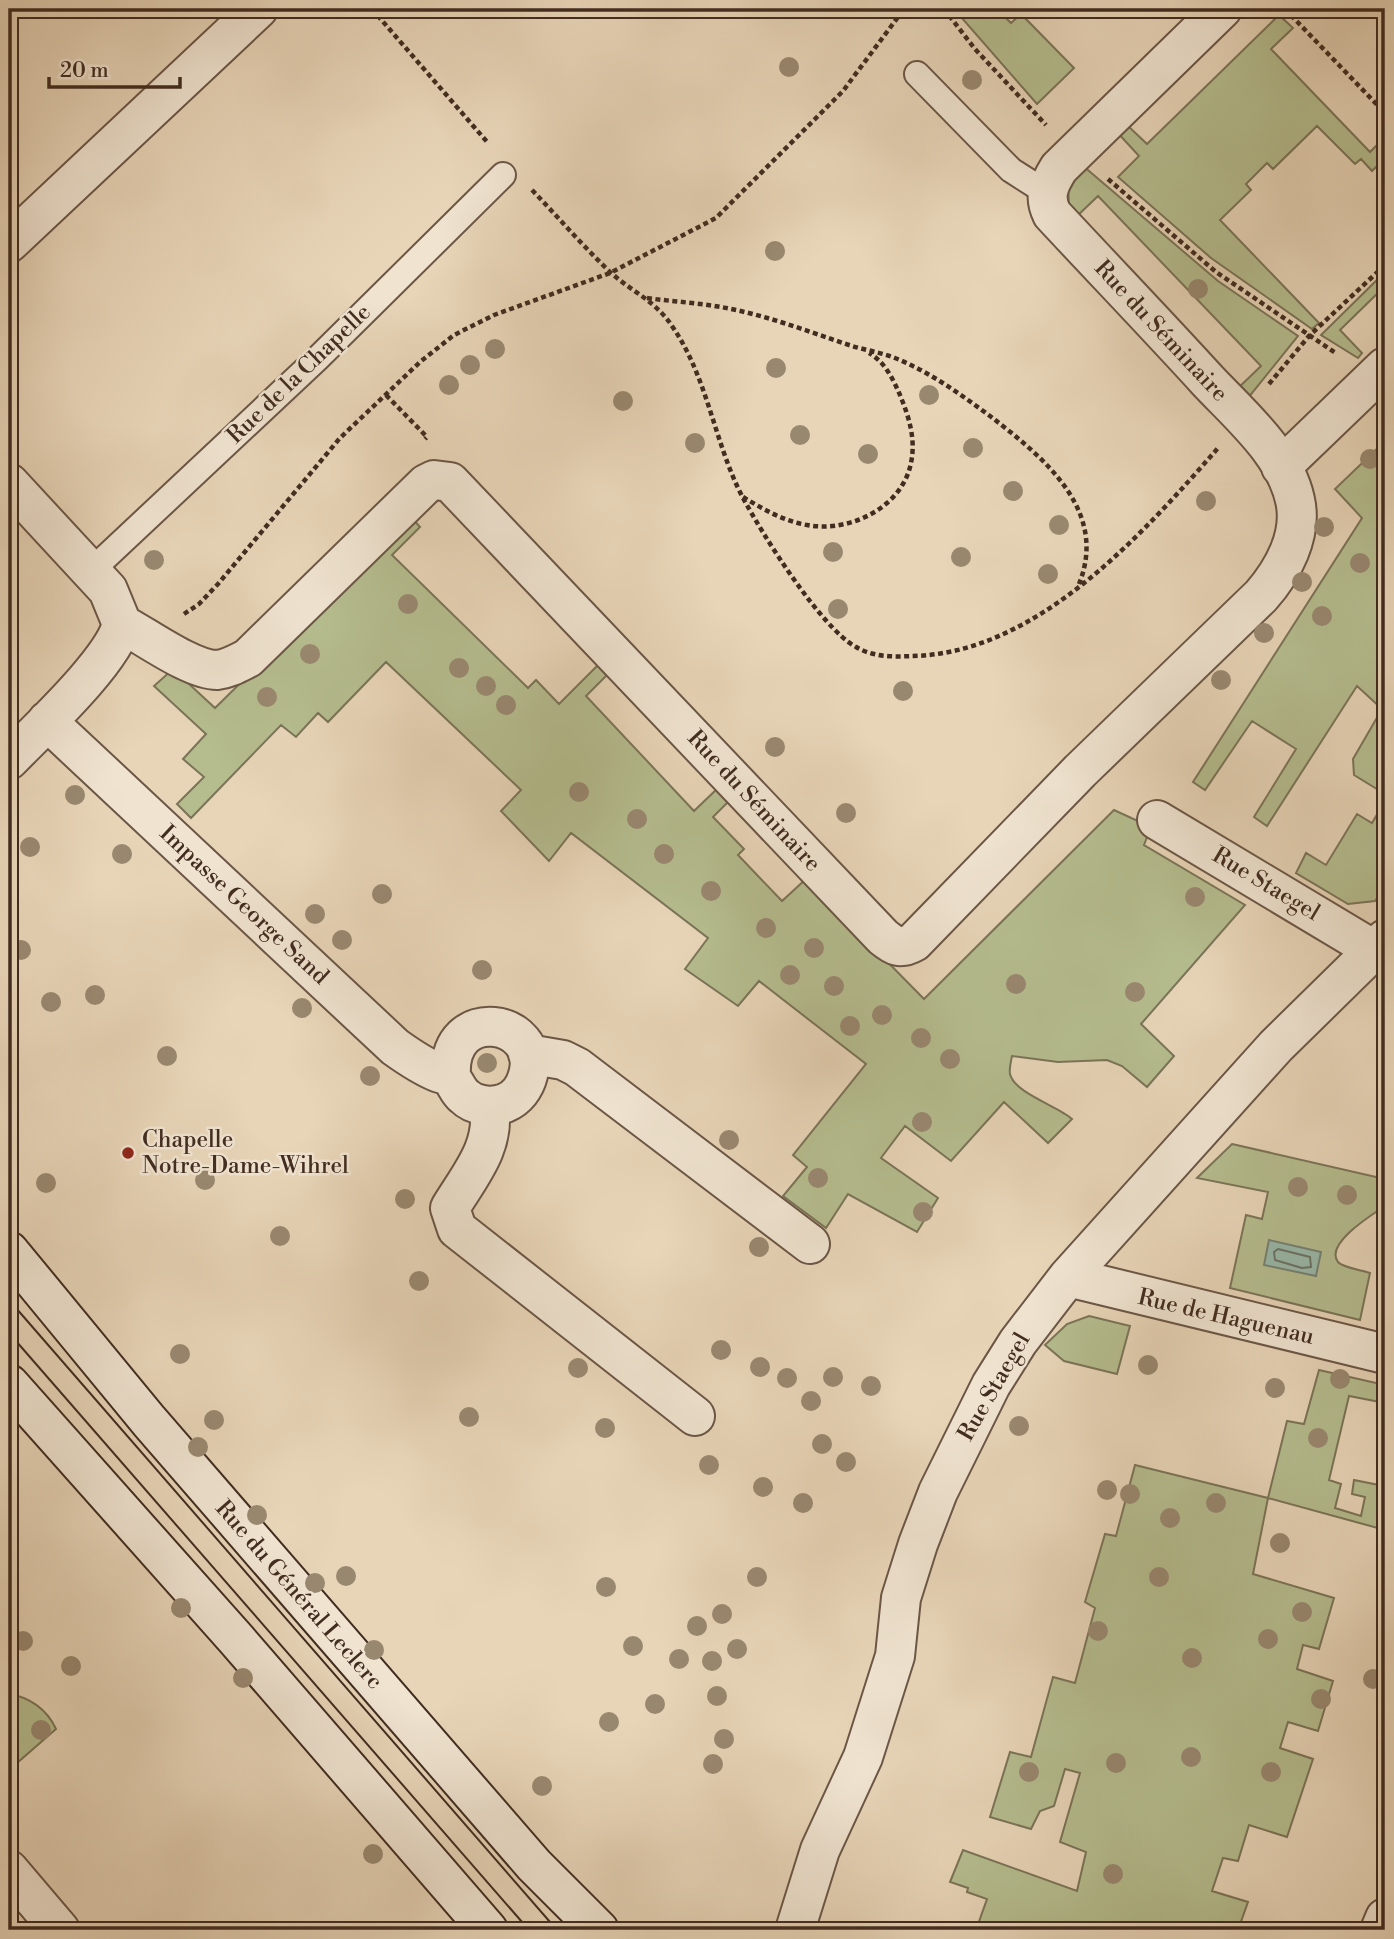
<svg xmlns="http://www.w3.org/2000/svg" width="1394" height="1939" viewBox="0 0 1394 1939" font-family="'Libre Bodoni',serif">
<rect width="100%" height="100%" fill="#e8d5b8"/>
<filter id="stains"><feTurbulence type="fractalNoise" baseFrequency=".00286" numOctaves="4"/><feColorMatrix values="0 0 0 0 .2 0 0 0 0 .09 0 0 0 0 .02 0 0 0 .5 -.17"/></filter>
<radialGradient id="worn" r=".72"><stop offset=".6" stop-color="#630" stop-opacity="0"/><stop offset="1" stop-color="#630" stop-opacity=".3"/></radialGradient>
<!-- green -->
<path fill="#b5bd8f" stroke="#7b7458" stroke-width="2" d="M954,9H997L1011,23L1021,14L1074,68L1037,104Z
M1279,15L1293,28L1271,49L1370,152L1385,137V158L1372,171L1361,159L1355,164L1317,126L1273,169L1267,163L1246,184L1251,190L1220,220L1319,323L1312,329L1211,258L1118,177L1139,156L1116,131L1125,123L1147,144Z
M1082,165L1218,281L1298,336L1244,403L1233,393L1261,366L1098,196L1075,218L1069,207L1068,183Z
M1385,272V286L1340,330L1362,353L1358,358L1321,335Z
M1385,441V794L1354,775L1353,759L1382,709L1357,686L1267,826L1254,817L1296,749L1252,721L1205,790L1193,782L1362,518L1335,489Z
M410,516L420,527L392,555L528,688L536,680L559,704L608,655L617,665L586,696L694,811L719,787L731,799L713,817L744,849L738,855L782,901L806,879L924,999L1114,810L1151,827L1144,845L1245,905L1141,1024L1174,1056L1147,1087L1122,1066L1107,1060L1058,1062L1012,1056C1011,1061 1009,1069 1010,1074C1014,1093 1060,1107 1072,1119L1048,1143L1004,1102L951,1161L905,1126L881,1158L938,1198L917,1232L848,1194L826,1228L783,1196L807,1167L793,1155L866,1064L759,981L738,1006L685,969L708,938L571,833L549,861L501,811L521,790L386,662L328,722L318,713L296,737L281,725L191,818L177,804L204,777L183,759L206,734L154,686L173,669L215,708Z
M1385,801V889L1375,901L1348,904L1296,873L1306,853L1326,865L1357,814L1372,823Z
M1232,1144L1385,1179V1206C1373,1214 1324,1244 1338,1262C1343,1268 1362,1270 1370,1273L1360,1320L1230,1288L1246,1215L1262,1219L1268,1192L1197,1178Z
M1089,1316L1130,1326L1117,1374L1064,1361L1045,1345L1067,1324Z
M1319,1370L1385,1385V1403L1349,1396L1329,1480L1341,1484L1335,1508L1361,1516L1365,1497L1352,1494L1354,1480L1384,1486L1385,1480V1530L1268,1498L1253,1574L1334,1598L1319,1649L1303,1645L1297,1669L1333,1681L1318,1731L1288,1722L1280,1748L1313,1759L1287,1837L1249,1825L1238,1861L1223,1858L1212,1891L1248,1902L1238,1930H1090L1066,1922L1062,1930H976L987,1899L967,1892L968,1888L950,1882L963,1850L1077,1891L1086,1852L1060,1842L1080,1773L1065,1769L1054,1806L1040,1811L1031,1829L990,1817L1010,1752L1031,1757L1053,1677L1075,1683L1095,1608L1085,1602L1105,1534L1116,1536L1135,1465L1268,1498L1287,1421L1304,1424Z
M9,1694C29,1697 47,1709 56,1729L9,1770Z"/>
<!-- water -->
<path fill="#98b9aa" stroke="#758173" stroke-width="2" d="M1269,1240L1321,1252L1316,1276L1264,1265Z"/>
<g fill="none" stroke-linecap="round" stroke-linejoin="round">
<!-- shore -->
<path stroke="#6c7265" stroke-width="2" d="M1278,1249L1310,1257L1311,1267L1302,1268L1275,1260L1274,1252Z"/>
<defs>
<path id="service" d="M917,74L1011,170L1047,193
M92,570L318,358L503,175"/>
<path id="minor" d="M9,243L258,9
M1281,467L1385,367
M9,483L108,590L122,624C113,661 38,730 9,760
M122,624C145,636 191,670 217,670C228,669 238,663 248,658L426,484L434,480L450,482L883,937C894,946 900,950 914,942L1080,771L1261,596C1283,571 1303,535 1295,500C1285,453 1240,415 1208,381C1157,325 1104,270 1052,214C1043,196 1049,184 1059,168L1222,9
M47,721L395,1047C409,1057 422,1066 437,1072C442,1074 449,1075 452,1079C456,1084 458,1091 464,1096C474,1106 491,1108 505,1103C517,1098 525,1087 528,1075C544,1020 446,1001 451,1077
M1157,820L1374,950
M528,1054L563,1060L577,1067L810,1244
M489,1106C496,1146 470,1175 450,1208L457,1229L695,1416
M1068,1277L1385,1354
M9,1870L60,1930
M795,1930L820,1850L863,1757L895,1656L901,1598L918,1544L938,1492L991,1385L1018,1342L1068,1277L1276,1046L1385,939
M1380,1930L1385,1918"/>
<path id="secondary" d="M9,1251L149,1421L534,1865L599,1930
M9,1384L236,1639L488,1930"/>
</defs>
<!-- service casing -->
<use href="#service" stroke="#6b5646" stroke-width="28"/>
<!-- minor casing -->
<use href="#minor" stroke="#6b5646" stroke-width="42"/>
<!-- secondary casing -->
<use href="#secondary" stroke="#412c20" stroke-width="42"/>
<!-- path -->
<path stroke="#412c20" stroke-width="4.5" stroke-dasharray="5 3.5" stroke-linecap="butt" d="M372,9L488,143
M944,9L975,49L1046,125
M1285,9L1385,113
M1378,176L1385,169
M1108,179L1216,272L1337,354
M532,190C558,217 582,245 609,271C629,290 656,301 672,326C708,378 714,442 742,496C762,534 821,628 856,647C873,657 893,657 912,656C1036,654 1142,535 1218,448
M647,298C675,302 704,303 731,309C771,317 810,332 849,345C864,350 880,352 895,358C930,372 960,394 990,416C1043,457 1109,510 1079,584
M1269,384L1309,336L1385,265
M386,395L427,437L425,439
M743,497C763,509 783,521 807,525C849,533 902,508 911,463C916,439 909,417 900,395C893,379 885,362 869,353
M184,614L199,604L218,584L340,438L420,362L454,335L494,315L610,273L716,218L843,91L904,9"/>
<!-- service -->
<use href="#service" stroke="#f0e4d1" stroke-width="24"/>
<!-- minor -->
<use href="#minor" stroke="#f0e4d1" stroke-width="38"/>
<!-- secondary -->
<use href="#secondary" stroke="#f0e4d1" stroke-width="38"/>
<!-- tram -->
<path stroke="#412c20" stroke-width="2" d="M9,1300L557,1930
M9,1333L529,1930"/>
</g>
<!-- trees -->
<g fill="#998870">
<circle cx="789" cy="67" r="10"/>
<circle cx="972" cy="80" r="10"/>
<circle cx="775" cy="251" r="10"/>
<circle cx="1198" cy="289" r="10"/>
<circle cx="495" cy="349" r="10"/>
<circle cx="470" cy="365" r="10"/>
<circle cx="776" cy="368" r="10"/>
<circle cx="449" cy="385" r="10"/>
<circle cx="929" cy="395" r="10"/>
<circle cx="623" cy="401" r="10"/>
<circle cx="800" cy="435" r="10"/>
<circle cx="695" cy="443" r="10"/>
<circle cx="973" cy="448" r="10"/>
<circle cx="868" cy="454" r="10"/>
<circle cx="1370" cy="459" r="10"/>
<circle cx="1013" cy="491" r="10"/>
<circle cx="1206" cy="501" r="10"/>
<circle cx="1059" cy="525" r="10"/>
<circle cx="1324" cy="527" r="10"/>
<circle cx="833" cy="552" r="10"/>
<circle cx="961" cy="557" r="10"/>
<circle cx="154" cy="560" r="10"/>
<circle cx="1360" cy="563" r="10"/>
<circle cx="1048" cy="574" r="10"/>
<circle cx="1302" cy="582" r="10"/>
<circle cx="408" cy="604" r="10"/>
<circle cx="838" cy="609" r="10"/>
<circle cx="1322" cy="616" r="10"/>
<circle cx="1264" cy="633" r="10"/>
<circle cx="310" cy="654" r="10"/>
<circle cx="459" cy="668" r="10"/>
<circle cx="1221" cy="680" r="10"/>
<circle cx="486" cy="686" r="10"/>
<circle cx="903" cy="691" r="10"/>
<circle cx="267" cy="697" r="10"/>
<circle cx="506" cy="705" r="10"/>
<circle cx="775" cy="747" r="10"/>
<circle cx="579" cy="792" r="10"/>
<circle cx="75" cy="795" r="10"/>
<circle cx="846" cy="813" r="10"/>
<circle cx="637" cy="819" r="10"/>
<circle cx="30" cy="847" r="10"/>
<circle cx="122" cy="854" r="10"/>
<circle cx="664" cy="854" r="10"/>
<circle cx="711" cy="891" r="10"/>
<circle cx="382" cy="894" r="10"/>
<circle cx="1195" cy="897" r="10"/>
<circle cx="315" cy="914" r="10"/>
<circle cx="766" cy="928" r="10"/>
<circle cx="342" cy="940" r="10"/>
<circle cx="814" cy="948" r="10"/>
<circle cx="21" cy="950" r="10"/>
<circle cx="482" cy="970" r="10"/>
<circle cx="790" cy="975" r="10"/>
<circle cx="1016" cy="984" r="10"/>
<circle cx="834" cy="986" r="10"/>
<circle cx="1135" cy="992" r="10"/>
<circle cx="95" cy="995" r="10"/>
<circle cx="51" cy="1002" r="10"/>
<circle cx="302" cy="1008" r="10"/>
<circle cx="882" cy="1015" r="10"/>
<circle cx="850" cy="1026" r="10"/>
<circle cx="921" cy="1038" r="10"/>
<circle cx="167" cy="1056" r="10"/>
<circle cx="950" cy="1059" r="10"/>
<circle cx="487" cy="1063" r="10"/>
<circle cx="370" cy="1076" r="10"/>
<circle cx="922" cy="1122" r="10"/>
<circle cx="729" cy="1140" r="10"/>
<circle cx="818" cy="1178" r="10"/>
<circle cx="205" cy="1180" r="10"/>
<circle cx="46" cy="1183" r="10"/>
<circle cx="1298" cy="1187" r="10"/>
<circle cx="1347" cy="1195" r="10"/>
<circle cx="405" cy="1199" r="10"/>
<circle cx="923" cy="1212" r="10"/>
<circle cx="280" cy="1236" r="10"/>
<circle cx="759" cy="1247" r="10"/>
<circle cx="419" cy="1281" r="10"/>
<circle cx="721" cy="1350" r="10"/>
<circle cx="180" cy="1354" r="10"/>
<circle cx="1148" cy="1365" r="10"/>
<circle cx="760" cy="1367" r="10"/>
<circle cx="578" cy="1368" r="10"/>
<circle cx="833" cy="1377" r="10"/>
<circle cx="787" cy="1378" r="10"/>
<circle cx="1340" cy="1379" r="10"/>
<circle cx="871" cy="1386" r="10"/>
<circle cx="1275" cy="1388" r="10"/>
<circle cx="811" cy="1401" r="10"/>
<circle cx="469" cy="1417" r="10"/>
<circle cx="214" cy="1420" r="10"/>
<circle cx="1019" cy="1426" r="10"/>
<circle cx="605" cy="1428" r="10"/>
<circle cx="1318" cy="1438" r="10"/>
<circle cx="822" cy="1444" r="10"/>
<circle cx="198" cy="1447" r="10"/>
<circle cx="846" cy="1462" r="10"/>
<circle cx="709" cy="1465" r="10"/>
<circle cx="763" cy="1487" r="10"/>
<circle cx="1107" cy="1490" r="10"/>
<circle cx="1130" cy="1494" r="10"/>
<circle cx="803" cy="1503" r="10"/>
<circle cx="1216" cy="1503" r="10"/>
<circle cx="257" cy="1515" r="10"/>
<circle cx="1170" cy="1518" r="10"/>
<circle cx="1280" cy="1543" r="10"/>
<circle cx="346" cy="1576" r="10"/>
<circle cx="757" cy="1577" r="10"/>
<circle cx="1159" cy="1577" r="10"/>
<circle cx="315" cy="1583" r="10"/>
<circle cx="606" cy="1587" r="10"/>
<circle cx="181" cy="1608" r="10"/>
<circle cx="1302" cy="1612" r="10"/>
<circle cx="722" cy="1614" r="10"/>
<circle cx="697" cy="1626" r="10"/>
<circle cx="1098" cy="1631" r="10"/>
<circle cx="1268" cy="1639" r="10"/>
<circle cx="23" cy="1641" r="10"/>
<circle cx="633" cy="1646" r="10"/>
<circle cx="737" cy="1649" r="10"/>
<circle cx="374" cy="1650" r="10"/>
<circle cx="1192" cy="1658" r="10"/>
<circle cx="679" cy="1659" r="10"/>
<circle cx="712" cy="1661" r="10"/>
<circle cx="71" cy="1666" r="10"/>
<circle cx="243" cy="1678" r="10"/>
<circle cx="1373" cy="1679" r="10"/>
<circle cx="717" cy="1696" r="10"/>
<circle cx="1321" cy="1699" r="10"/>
<circle cx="655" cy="1704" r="10"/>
<circle cx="609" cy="1722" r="10"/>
<circle cx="41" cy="1730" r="10"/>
<circle cx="724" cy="1739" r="10"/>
<circle cx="1191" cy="1757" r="10"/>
<circle cx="1116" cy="1763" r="10"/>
<circle cx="713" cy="1764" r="10"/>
<circle cx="1029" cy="1772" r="10"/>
<circle cx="1271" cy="1772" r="10"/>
<circle cx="542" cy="1786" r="10"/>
<circle cx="373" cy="1854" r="10"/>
<circle cx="1113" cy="1874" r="10"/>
</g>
<!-- markers -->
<circle fill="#8f2418" stroke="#f0e4d1" stroke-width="2.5" cx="128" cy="1153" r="7"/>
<g text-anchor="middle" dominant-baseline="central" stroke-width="5" stroke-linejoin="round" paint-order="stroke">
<!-- street labels -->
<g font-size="23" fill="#412c20" stroke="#f0e4d1">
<text transform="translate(1161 331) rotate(47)">Rue du Séminaire</text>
<text transform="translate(299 374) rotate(-44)">Rue de la Chapelle</text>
<text transform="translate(754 801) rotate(47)">Rue du Séminaire</text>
<text transform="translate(1266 884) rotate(31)">Rue Staegel</text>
<text transform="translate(244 905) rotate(43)">Impasse George Sand</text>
<text transform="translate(1226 1317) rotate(13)">Rue de Haguenau</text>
<text transform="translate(994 1387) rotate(-60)">Rue Staegel</text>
<text transform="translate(299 1595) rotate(49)">Rue du Général Leclerc</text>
</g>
<!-- poi labels -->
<g font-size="23" fill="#412c20" stroke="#f0e4d1" text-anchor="start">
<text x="142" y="1140">Chapelle<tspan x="142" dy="26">Notre-Dame-Wihrel</tspan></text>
</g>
</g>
<!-- margin -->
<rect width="1394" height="1939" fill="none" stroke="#e8d5b8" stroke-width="35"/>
<rect x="10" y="10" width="1373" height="1918" fill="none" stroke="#412c20" stroke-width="3.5"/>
<rect x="18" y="18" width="1359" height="1904" fill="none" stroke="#412c20" stroke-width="2"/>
<!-- scale -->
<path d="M49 77v10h131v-10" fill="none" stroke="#412c20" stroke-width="3.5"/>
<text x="60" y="77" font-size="21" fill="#412c20" stroke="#f0e4d1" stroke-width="5" paint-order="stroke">20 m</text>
<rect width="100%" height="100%" filter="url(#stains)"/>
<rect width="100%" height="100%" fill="url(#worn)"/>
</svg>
